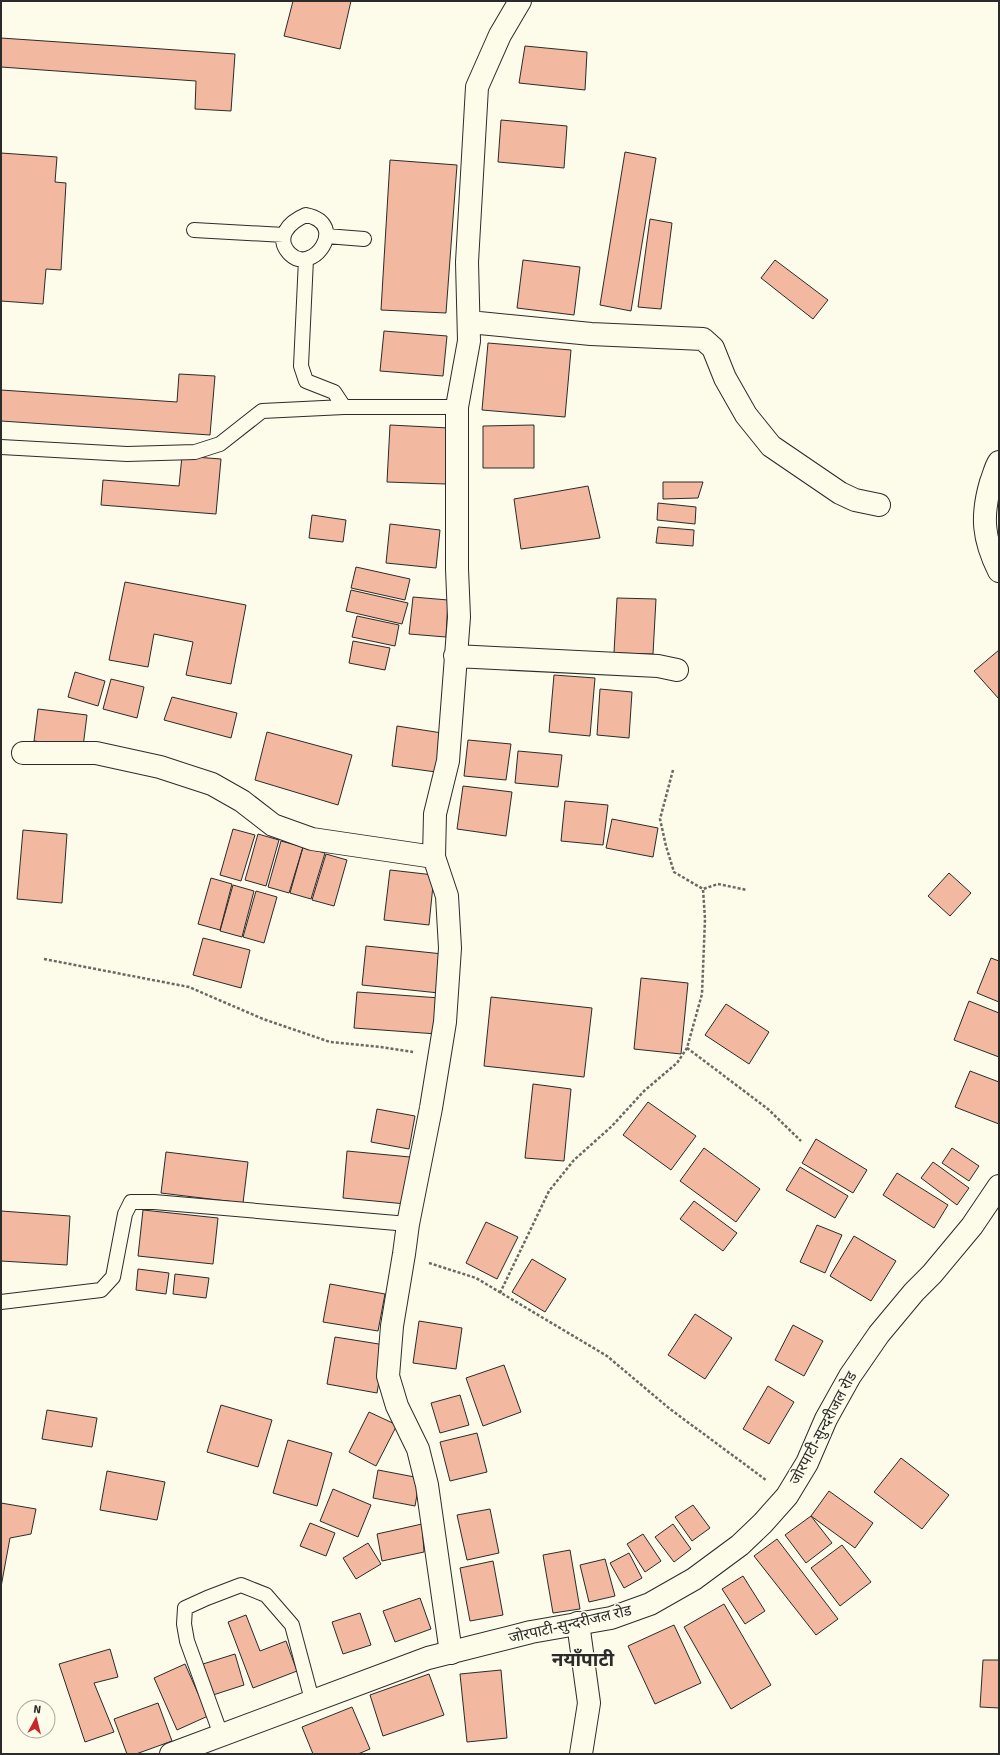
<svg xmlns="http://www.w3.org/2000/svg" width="1000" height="1755" viewBox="0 0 1000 1755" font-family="Signika,'Noto Sans Devanagari',sans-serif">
<rect width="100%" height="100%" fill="#fdfbea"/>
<!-- building -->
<path fill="#f2b8a0" stroke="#2b2b2b" d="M293,1H351L340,49L284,36Z
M1,38L235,54L231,111L195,109L196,81L1,67Z
M525,46L587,52L585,90L519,83Z
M501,120L567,126L564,168L498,162Z
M625,152L656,158L631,311L600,305Z
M1,153L57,157L55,182L66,183L61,270L46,269L43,304L1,301Z
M390,160L457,165L446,313L381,310Z
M650,219L672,223L661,309L638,307Z
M523,260L580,267L574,315L517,308Z
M775,260L828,300L813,319L761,278Z
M384,331L447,336L443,376L380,371Z
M488,343L571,350L565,417L482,410Z
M179,374L215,376L210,435L1,421V390L177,402Z
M390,425L449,428L446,484L387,482Z
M534,425V468H483V426Z
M182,456L221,459L216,514L101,505L103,480L179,486Z
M663,482H703L698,498L663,499Z
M588,486L600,538L521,549L514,499Z
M658,503L696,507L695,524L657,520Z
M312,515L346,520L343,542L309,538Z
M390,524L440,530L436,568L386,563Z
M658,527L694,530L693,546L656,543Z
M356,567L410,579L405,600L351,588Z
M125,582L246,605L231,684L186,675L193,642L154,634L148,667L109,660Z
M351,590L408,603L402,624L346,611Z
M413,597L448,600L446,637L409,634Z
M617,598L656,599L653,654L614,653Z
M357,616L399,625L395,646L352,637Z
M353,641L390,648L385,670L349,663Z
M999,650V699L974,671Z
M75,672L105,681L98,706L68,697Z
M554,675L595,678L590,736L549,732Z
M111,679L144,687L137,718L103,709Z
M600,689L632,692L629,738L597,735Z
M172,697L237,713L231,738L164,720Z
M38,709L87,715L83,747L34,741Z
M397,726L442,733L436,772L392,766Z
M267,732L352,755L338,805L255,780Z
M468,740L511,744L506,780L464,776Z
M518,751L562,755L558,787L515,783Z
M463,786L512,792L506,836L457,829Z
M565,801L608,805L603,845L561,841Z
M612,819L658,828L653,857L606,848Z
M233,829L255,835L241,881L220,875Z
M23,830L67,834L62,903L17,899Z
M258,834L279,840L266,886L245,880Z
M281,841L303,847L289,893L268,887Z
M303,847L325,853L311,899L290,893Z
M326,854L347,860L334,906L312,900Z
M390,870L434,875L429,925L384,920Z
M949,873L971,893L950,916L928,896Z
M211,878L232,884L220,930L198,924Z
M233,885L254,891L242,937L220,931Z
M256,891L277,897L264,943L243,937Z
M203,938L250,950L241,988L193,975Z
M366,946L443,954L439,993L362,985Z
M991,958L999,961V1002L977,993Z
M641,978L688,983L681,1054L634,1049Z
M357,992L440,998L437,1034L354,1028Z
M491,997L592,1008L584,1077L484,1066Z
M969,1001L999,1013V1057L954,1040Z
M726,1004L769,1032L749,1064L705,1035Z
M970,1071L999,1082V1124L955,1107Z
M533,1084L571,1089L564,1161L525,1158Z
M648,1102L696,1136L671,1170L623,1135Z
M377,1109L415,1116L409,1149L371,1142Z
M816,1139L867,1170L853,1193L802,1163Z
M704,1148L760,1189L736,1222L680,1181Z
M952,1148L979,1166L969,1181L942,1163Z
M347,1151L410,1157L406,1204L343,1198Z
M166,1152L248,1162L243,1203L161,1193Z
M933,1162L969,1188L957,1205L921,1178Z
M800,1167L848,1196L835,1218L786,1190Z
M897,1173L948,1205L934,1228L883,1195Z
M694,1201L737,1233L723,1251L680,1219Z
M143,1210L218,1218L213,1264L138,1256Z
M1,1211L70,1216L67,1265L1,1261Z
M486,1222L518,1237L497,1279L466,1263Z
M817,1225L842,1235L825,1273L800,1262Z
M854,1236L896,1261L871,1301L830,1276Z
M532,1259L566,1279L545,1312L512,1292Z
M138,1269L169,1273L166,1294L136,1290Z
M175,1274L209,1278L206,1298L173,1294Z
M330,1284L385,1294L378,1331L323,1322Z
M695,1314L732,1338L705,1379L668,1355Z
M419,1321L462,1328L456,1369L413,1363Z
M793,1325L823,1341L804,1376L775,1360Z
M335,1337L385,1345L377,1393L327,1384Z
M504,1365L521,1412L483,1426L466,1378Z
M768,1386L794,1402L769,1444L743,1429Z
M460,1395L469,1425L440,1433L431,1403Z
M221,1405L272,1420L258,1467L207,1452Z
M47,1410L97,1418L92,1447L42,1439Z
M369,1412L397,1425L376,1466L349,1452Z
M477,1433L487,1472L450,1481L440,1442Z
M288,1440L332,1453L317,1506L273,1493Z
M901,1458L949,1495L922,1529L874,1492Z
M378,1470L420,1478L415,1506L373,1498Z
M107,1471L165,1482L157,1520L100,1510Z
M333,1489L371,1505L358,1537L320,1521Z
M829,1491L873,1523L855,1548L811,1516Z
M1,1503L36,1509L31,1534L10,1538L1,1587Z
M693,1505L710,1528L692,1541L675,1517Z
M490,1509L499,1553L467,1560L457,1515Z
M811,1516L832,1543L806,1563L785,1535Z
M310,1523L335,1533L326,1556L300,1546Z
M422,1524L424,1552L382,1561L377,1534Z
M673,1524L691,1549L674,1562L655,1537Z
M643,1534L661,1561L645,1572L627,1544Z
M777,1539L838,1619L816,1635L754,1556Z
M368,1543L381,1564L356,1579L343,1558Z
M842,1545L871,1582L840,1606L811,1568Z
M570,1550L580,1609L553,1613L543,1555Z
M629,1553L642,1578L624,1588L610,1563Z
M605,1559L615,1596L589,1602L580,1565Z
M493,1561L503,1615L470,1621L460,1568Z
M743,1576L765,1611L745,1624L722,1589Z
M420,1598L431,1629L395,1642L383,1611Z
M724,1604L771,1685L731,1709L684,1627Z
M360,1613L371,1645L343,1654L332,1622Z
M246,1615L260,1651L286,1641L297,1671L253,1688L228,1622Z
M674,1625L701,1683L655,1704L628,1646Z
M110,1649L118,1677L94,1683L114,1732L85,1742L59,1664Z
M235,1654L244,1685L213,1695L203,1664Z
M983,1660H999V1708L980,1707Z
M185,1664L208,1716L177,1730L154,1678Z
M501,1670L507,1738L467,1742L460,1674Z
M429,1674L444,1715L383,1736L370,1695Z
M158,1703L172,1741L136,1754H127L114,1719Z
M352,1707L370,1749L358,1754H313L302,1727Z"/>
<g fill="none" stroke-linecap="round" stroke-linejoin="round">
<defs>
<path id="service" d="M306,215C350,224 312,276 290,254C274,238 289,222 306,215Z
M194,230L284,235
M326,236L364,239
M306,259L301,366L306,381L334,392L344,407
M1,447L127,454L195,452L220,444L262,411L344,407H457
M1,1302L101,1290L113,1277L125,1214L131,1202H154L408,1224
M221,1735L187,1641L184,1624L185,1608L207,1598L241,1585L266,1595L292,1625L312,1700"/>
<path id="minor" d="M469,322L591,334L703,339L713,348L725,378L746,415L771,446L840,493L855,500L879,505
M999,462C995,468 994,475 991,482C981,516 983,539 999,571
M455,656L658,666L677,670
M23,753H96L160,767L212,784L242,801L273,825L312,839L434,857
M578,1623L589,1703L581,1754
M451,1653L427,1485L418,1449L397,1406L388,1376L392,1326L404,1254L408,1224L431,1108L445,1022L450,948L447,896L434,857L435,814L448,761L459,617L457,569V407L469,341L467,262L477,87L500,35L520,1"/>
<path id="secondary" d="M171,1754L428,1658L531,1632L611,1618L650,1604L694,1579L740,1545L763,1523L787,1496L807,1463L826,1419L850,1376L879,1334L914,1292L932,1274L972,1226L999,1186"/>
</defs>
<!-- service casing -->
<use href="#service" stroke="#2b2b2b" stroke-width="16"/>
<!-- minor casing -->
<use href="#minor" stroke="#2b2b2b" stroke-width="24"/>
<!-- secondary casing -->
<use href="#secondary" stroke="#2b2b2b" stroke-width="24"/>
<!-- path -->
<path stroke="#6a6964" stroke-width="2.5" stroke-dasharray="3 2" stroke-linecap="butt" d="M673,770L660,819L666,846L674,872L703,889L718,884L747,890
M44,959L189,987L263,1019L330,1042L381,1047L413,1052
M687,1048L768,1109L801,1141
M429,1263L476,1278L607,1356L670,1409L766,1480
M500,1293L549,1191L574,1160L612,1126L644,1091L677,1063L687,1048L702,994L705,919L703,889"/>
<!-- service -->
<use href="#service" stroke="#fdfbea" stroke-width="14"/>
<!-- minor -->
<use href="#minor" stroke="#fdfbea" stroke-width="22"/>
<!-- secondary -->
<use href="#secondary" stroke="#fdfbea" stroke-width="22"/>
</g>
<g text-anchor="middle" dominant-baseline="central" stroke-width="3" stroke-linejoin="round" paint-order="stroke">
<!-- street labels -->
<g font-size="15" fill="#2b2b2b" stroke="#fdfbea">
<text transform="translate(823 1428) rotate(-62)">जोरपाटी-सुन्दरीजल रोड</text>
<text transform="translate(570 1624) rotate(-13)">जोरपाटी-सुन्दरीजल रोड</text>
</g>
<!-- district labels -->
<g font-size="19" font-weight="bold" fill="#2b2b2b" stroke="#fdfbea">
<text x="583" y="1660">नयाँपाटी</text>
</g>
</g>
<!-- border -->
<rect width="1000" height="1755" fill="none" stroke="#2b2b2b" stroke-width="4"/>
<!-- north arrow -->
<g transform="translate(36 1719) rotate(7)"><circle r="19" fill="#fdfbea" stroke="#a9a89e"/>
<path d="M0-3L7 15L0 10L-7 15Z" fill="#c62828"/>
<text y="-6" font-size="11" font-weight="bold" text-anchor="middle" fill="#2b2b2b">N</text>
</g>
</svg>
